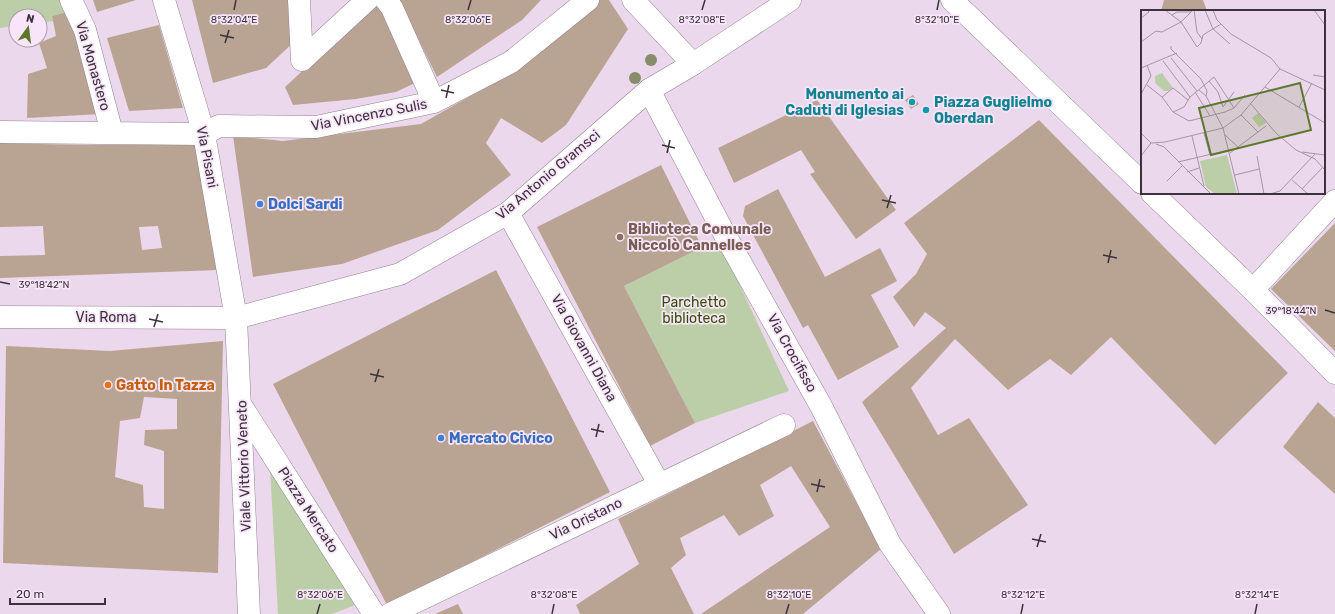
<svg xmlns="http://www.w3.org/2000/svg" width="1335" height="614" viewBox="0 0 1335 614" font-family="Rubik,sans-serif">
<rect width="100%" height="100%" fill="#ecd8ec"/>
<!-- green -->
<path fill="#bbcea7" d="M0,0H68L71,11L52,16L53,21L40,23V16H16V26L0,28Z
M718,238L789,391L695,423L624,286Z
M270,467L355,605L332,614H278Z"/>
<!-- building -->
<path fill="#b9a493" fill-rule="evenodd" d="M93,0H136L97,12Z
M192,0H292L295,41L266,68L213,83Z
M379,0L417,82L396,92L356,99L293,105L285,87Z
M399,0H541L522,20L437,77Z
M597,0H609L628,29L566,125L542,143L501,118L486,143L511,175L438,230L342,264L253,277L233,136L283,141L421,124L511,73Z
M1164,0H1203L1207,11H1161Z
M71,11L101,114L27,118L28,74L47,68L39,43L56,36L52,16Z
M159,25L183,108L129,111L107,38Z
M913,95L919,104L911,109L905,100Z
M817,100L896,210L856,239L810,174L815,172L801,150L734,183L718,148Z
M1039,120L1288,373L1215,445L1111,337L1071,375L1050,359L1008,390L955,339L911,388L938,435L969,418L1028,505L954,554L862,402L946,328L925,312L914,327L893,297L916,274L927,254L904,223Z
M0,143L84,145H195L218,270L0,278V256L45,255L43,226L0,227ZM158,226L162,248L142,250L139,227Z
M661,165L702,247L624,286L695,423L650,446L537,227Z
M778,189L825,277L880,248L897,281L871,295L899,347L838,380L808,325L803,328L743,216L745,206Z
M1335,223V351L1271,289Z
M496,270L610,492L387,605L273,384Z
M223,341L218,573L3,563L6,346L110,351ZM144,397L177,399V429L145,430L144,445L164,451V509L144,507L143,485L115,477L120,421L140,418Z
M1318,402L1335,418V494L1283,447Z
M813,421L881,549L803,614H701L830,527L791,466L760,485L774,516L739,536L724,515L680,538L686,555L671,568L694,614H580L576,605L639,564L618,519Z
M458,604L463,614H435Z"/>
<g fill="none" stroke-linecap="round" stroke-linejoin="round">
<defs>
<path id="pedestrian" d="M633,0L693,64"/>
<path id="minor" d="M71,0L85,30L112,133
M164,0L204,134L236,318
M299,0L302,60
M386,0L392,8L434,102
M302,60L367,0
M649,90L725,235L821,406L890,544L939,614
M0,132L204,134L219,126L316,127L434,102L511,62L588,0
M508,213L659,484
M242,407L374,614
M390,614L784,425"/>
<path id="secondary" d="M0,317L236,318L400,274L508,213L649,90L693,64L790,0
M236,318L249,614"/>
<path id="primary" d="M952,0L1142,183
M1152,193L1253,290L1335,373
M1253,290L1335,201"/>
</defs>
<!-- pedestrian casing -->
<use href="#pedestrian" stroke="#938193" stroke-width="23"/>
<!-- minor casing -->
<use href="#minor" stroke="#938193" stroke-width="23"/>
<!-- secondary casing -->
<use href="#secondary" stroke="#938193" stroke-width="23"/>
<!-- primary casing -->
<use href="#primary" stroke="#938193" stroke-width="23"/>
<!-- pedestrian -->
<use href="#pedestrian" stroke="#fff" stroke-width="22"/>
<!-- minor -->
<use href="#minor" stroke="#fff" stroke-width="22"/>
<!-- secondary -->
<use href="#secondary" stroke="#fff" stroke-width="22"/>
<!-- primary -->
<use href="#primary" stroke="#fff" stroke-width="22"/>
</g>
<!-- trees -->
<g fill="#878c6d">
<circle cx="651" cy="60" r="6"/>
<circle cx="635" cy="78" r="6"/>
</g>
<!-- ticks -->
<path fill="none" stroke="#3b333b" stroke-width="1.5" d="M234,10L236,0M468,10L471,0M702,10L705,0M937,10L939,0M220,35L234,38M225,43L229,30M441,90L454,93M446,98L449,85M662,145L675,148M667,153L670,140M882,200L896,203M887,208L891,195M1103,255L1117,258M1108,263L1111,250M0,282L10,284M1325,310L1335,313M149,319L163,322M154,327L158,314M370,374L384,377M375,382L379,369M591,429L604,432M596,437L599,424M811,484L825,487M817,492L820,479M1032,539L1046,542M1037,547L1041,534M317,614L320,604M552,614L554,604M786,614L789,604M1021,614L1023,604M1255,614L1257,604"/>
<!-- markers -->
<g fill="#0f9aa8" stroke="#f9e5f9" stroke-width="1.5">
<circle cx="912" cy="102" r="4"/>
<circle cx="926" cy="110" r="4"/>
</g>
<g fill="#3f7fe0" stroke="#f9e5f9" stroke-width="1.5">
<circle cx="260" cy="204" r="4"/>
<circle cx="441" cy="438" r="4"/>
</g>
<circle fill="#8d6e63" stroke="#f9e5f9" stroke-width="1.5" cx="620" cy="237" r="4"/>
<circle fill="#e8710a" stroke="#f9e5f9" stroke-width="1.5" cx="108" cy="385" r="4"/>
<g text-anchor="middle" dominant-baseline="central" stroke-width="3.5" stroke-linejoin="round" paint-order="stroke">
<!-- street labels -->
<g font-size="14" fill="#3b333b" stroke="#f9e5f9">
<text transform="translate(93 66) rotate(74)">Via Monastero</text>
<text transform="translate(369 115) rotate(-11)">Via Vincenzo Sulis</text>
<text transform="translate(207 157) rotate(79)">Via Pisani</text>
<text transform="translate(548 175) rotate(-40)">Via Antonio Gramsci</text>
<text x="106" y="317">Via Roma</text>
<text transform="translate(584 348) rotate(61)">Via Giovanni Diana</text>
<text transform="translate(792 353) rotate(61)">Via Crocifisso</text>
<text transform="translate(244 466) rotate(-92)">Viale Vittorio Veneto</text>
<text transform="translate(308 510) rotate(57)">Piazza Mercato</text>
<text transform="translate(586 519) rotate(-26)">Via Oristano</text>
</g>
<!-- culture labels -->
<g font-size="14" font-weight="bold" fill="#0d838f" stroke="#f9e5f9" text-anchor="end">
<text x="904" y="94">Monumento ai<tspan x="904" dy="16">Caduti di Iglesias</tspan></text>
<text x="934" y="102" text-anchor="start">Piazza Guglielmo<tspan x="934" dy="16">Oberdan</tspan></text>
</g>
<!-- shop labels -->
<g font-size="14" font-weight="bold" fill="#366cbe" stroke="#f9e5f9" text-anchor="start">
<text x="268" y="204">Dolci Sardi</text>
<text x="449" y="438">Mercato Civico</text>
</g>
<!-- education labels -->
<g font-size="14" font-weight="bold" fill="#785e54" stroke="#f9e5f9" text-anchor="start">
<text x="628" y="229">Biblioteca Comunale<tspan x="628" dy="16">Niccolò Cannelles</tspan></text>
</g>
<!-- park labels -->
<g font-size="14" fill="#354e05" stroke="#f9e5f9">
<text x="694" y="302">Parchetto<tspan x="694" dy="16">biblioteca</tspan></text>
</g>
<!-- food labels -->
<g font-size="14" font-weight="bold" fill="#c56008" stroke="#f9e5f9" text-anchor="start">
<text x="116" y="385">Gatto In Tazza</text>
</g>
</g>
<!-- overview -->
<g transform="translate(1141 10)">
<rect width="184" height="184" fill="#ecd8ec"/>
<path d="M21,63L32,78L27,81H23L14,73V66ZM117,103L125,113L118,117L111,108ZM86,145L96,184H74L65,177L59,151Z" fill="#bbcea7"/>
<path fill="none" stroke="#a596a5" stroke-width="1" d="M24,0L40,12L56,37L60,33L62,25L80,14M53,0L56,22L61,29M64,0L72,19L89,34M72,0L76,10L90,24L130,48L139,59L184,80M173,0L184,15M31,5L36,2H50M0,8L8,2L6,0M0,32L15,21L21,22L40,12L52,0M30,36V39L60,69L66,81L65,86M30,48L56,81M22,51L49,87M0,58L36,43M172,65L184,67M68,71L77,82L82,97M6,75L21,87L32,102L48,111L84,102L93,98L104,85M124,77L184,113M58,80L65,86L82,118M54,82L69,106M0,84L10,66L6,55M21,87L32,78L47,90M109,93L135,123L155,140L174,149L184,160M82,97L93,82M158,97L171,73M32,102L43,97L49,87L73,67L93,98M100,105L117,122M82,118L98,184M0,123L10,133L24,132L82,118L100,105L139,59M63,123L69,145M84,125L98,138M51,126L63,176M15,134L23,137L70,184M161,142L184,145M89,143L125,116M0,146L10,133M116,146L123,184M37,152L88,140M46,162L58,158M94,165L118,159M151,170L167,184M26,171L41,156M161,179L182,157M129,184L139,181L174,144"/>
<path fill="#5c782d" fill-opacity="0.15" stroke="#5c782d" stroke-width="2" d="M159,73L170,120L70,145L58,98Z"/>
<rect width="184" height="184" fill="none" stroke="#3b333b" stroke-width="2"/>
</g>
<g font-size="10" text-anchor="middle" fill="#3b333b" stroke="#f9e5f9" stroke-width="3.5" stroke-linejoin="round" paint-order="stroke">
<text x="234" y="23">8°32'04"E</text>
<text x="468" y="23">8°32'06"E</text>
<text x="702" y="23">8°32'08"E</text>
<text x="937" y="23">8°32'10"E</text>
<text x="44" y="288">39°18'42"N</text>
<text x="1291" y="314">39°18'44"N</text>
<text x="320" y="598">8°32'06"E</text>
<text x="554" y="598">8°32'08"E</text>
<text x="789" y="598">8°32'10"E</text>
<text x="1023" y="598">8°32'12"E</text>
<text x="1257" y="598">8°32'14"E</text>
</g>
<!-- north arrow -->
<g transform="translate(28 28) rotate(14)"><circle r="19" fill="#f9e5f9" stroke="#ad9ead"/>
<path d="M0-3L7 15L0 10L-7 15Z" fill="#5c782d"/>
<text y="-6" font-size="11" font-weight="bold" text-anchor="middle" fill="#3b333b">N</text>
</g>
<!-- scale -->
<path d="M10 598v6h95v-6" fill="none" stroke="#3b333b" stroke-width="2"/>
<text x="16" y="598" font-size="12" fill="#3b333b" stroke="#f9e5f9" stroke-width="3" paint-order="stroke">20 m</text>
</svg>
